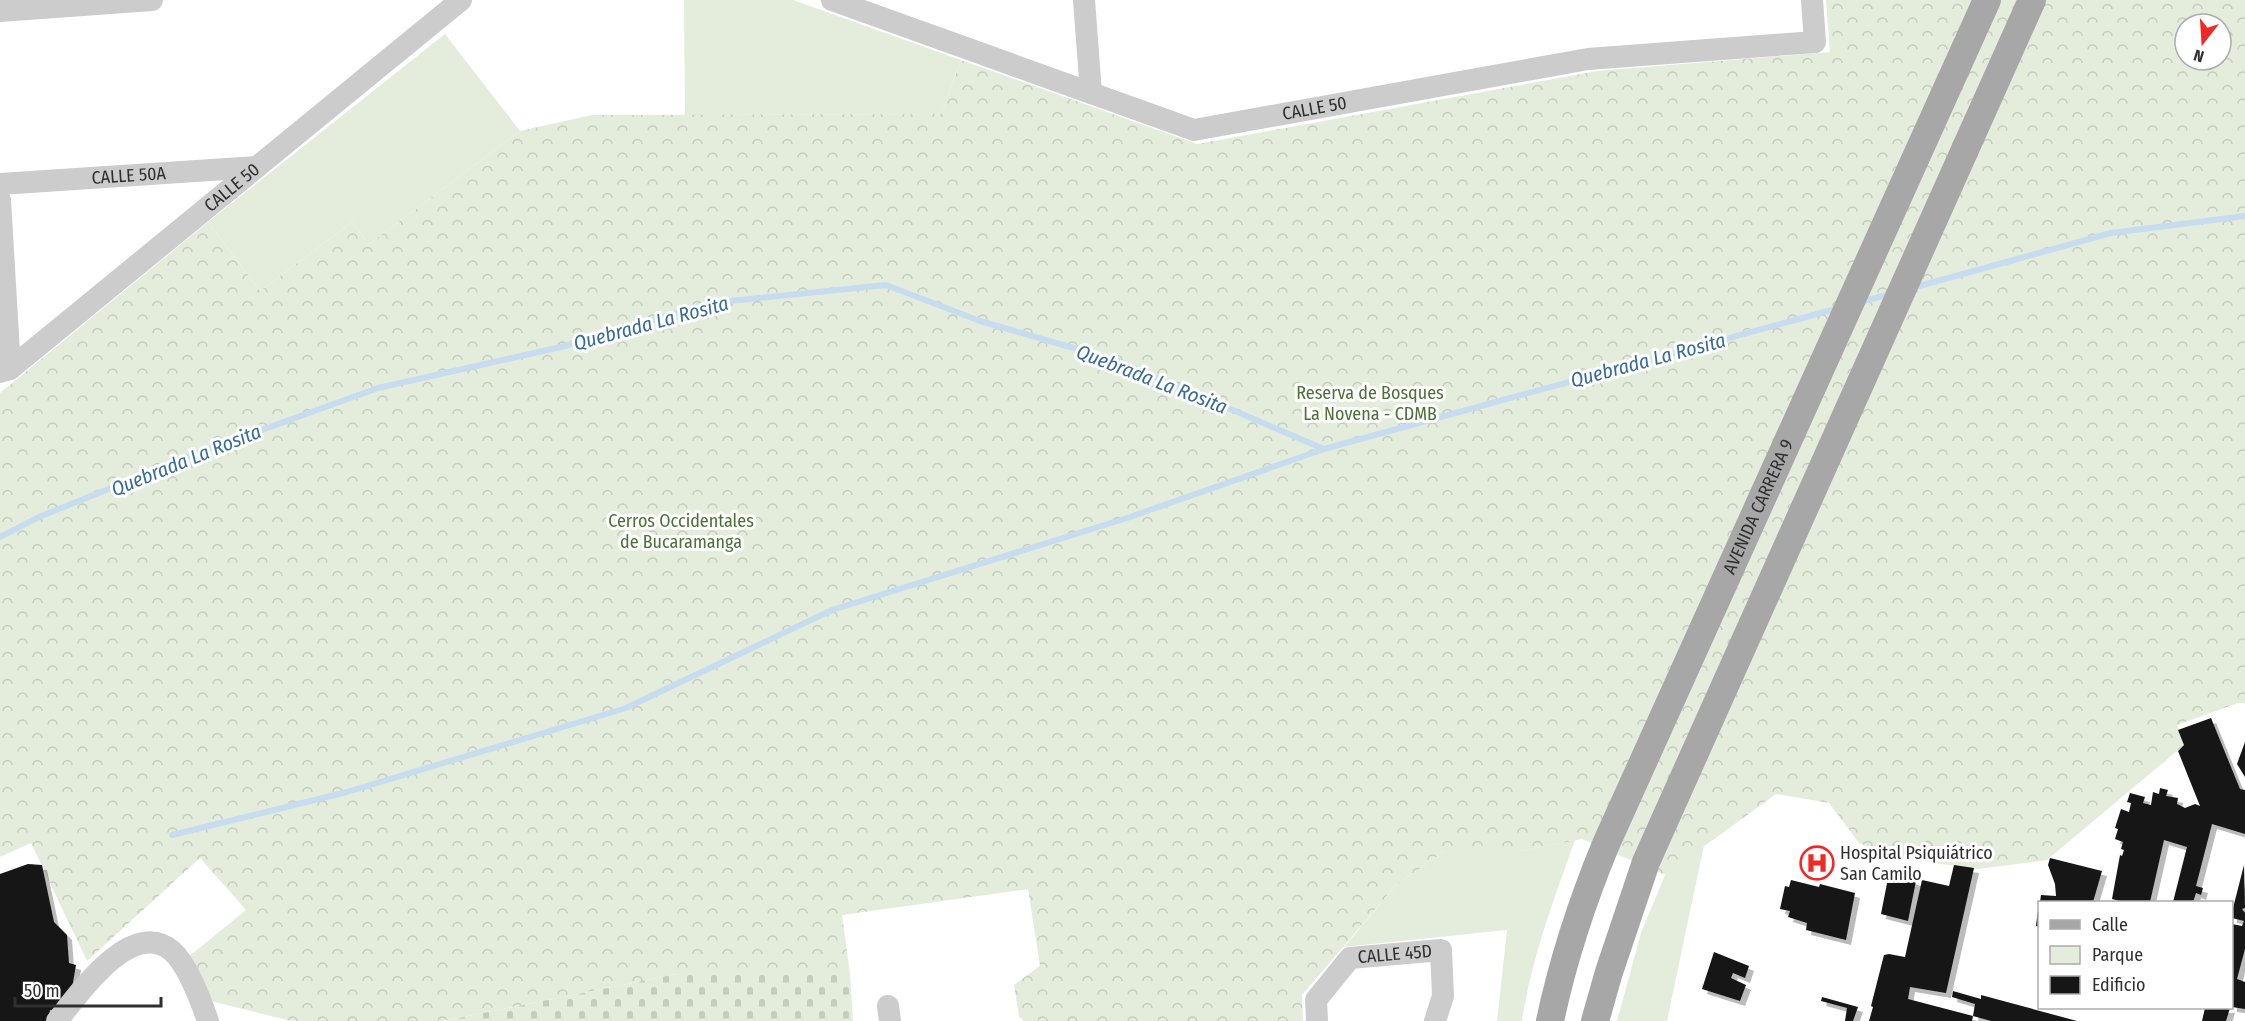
<svg xmlns="http://www.w3.org/2000/svg" width="2245" height="1021" viewBox="0 0 2245 1021" font-family="'Fira Sans Condensed',sans-serif">
<defs>
<pattern id="forest-crowns" width="20" height="18" patternUnits="userSpaceOnUse" patternTransform="scale(1.5)"><rect width="20" height="18" fill="#e4eddc"/><path d="M2 6a3 3 0 1 1 6 0M12 15a3 3 0 1 1 6 0" fill="none" stroke="#c4ccbd"/></pattern>
<pattern id="cemetery-stones" width="16" height="16" patternUnits="userSpaceOnUse" patternTransform="scale(1.5)"><rect width="16" height="16" fill="#e4eddc"/><path d="M2 7V4a2 2 0 0 1 4 0v3zM10 15v-3a2 2 0 0 1 4 0v3z" fill="#c4ccbd"/></pattern>
<filter id="shadow"><feDropShadow dx="5" dy="5" stdDeviation="0" flood-color="#0004"/></filter>
</defs>
<rect width="100%" height="100%" fill="#fff"/>
<!-- green -->
<path fill="#e4eddc" d="M684,0H793L961,60L941,114L685,115Z
M445,34L520,131L369,244L352,222L260,291L208,222Z
M1575,840C1554,899 1531,959 1522,1021H1497L1507,930L1344,947L1396,885L1445,851H1520Z
M1704,845L1667,1021H1617L1641,933L1665,875Z"/>
<!-- forest -->
<path fill="url(#forest-crowns)" fill-rule="evenodd" d="M1826,0H2245V703H2238L2177,725L2184,745L2047,860L1978,869L1895,858L1859,843L1829,803L1776,794L1665,875L1582,839L1520,851H1445L1396,885L1302,995L1303,1021H1024L1019,1017L1014,985L1040,966L1028,889L842,915L850,974H677L443,1021H291L211,1001L187,958L246,910L200,858L87,961L31,843L0,857V393L208,222L260,291L352,222L369,244L520,131L592,115L941,114L961,60L1197,144L1597,71L1830,52ZM2185,24H2221V60H2185Z"/>
<!-- cemetery -->
<path fill="url(#cemetery-stones)" d="M677,974H850L853,1021H443Z"/>
<g fill="none" stroke-linecap="round" stroke-linejoin="round">
<!-- stream -->
<path stroke="#c7dcef" stroke-width="6" d="M1912,288L2111,233L2245,216
M1860,302L1891,294
M0,537L39,517L195,454L378,388L561,347L711,303L886,285L980,321L1115,360L1324,449L1839,308
M172,835L347,792L626,708L832,610L1127,518L1324,449"/>
</g>
<!-- building -->
<path fill="#161616" filter="url(#shadow)" d="M2211,718L2240,789L2245,790V834L2212,824L2196,886L2203,888L2201,895L2196,893L2193,902H2173L2187,847L2164,840L2150,902H2123L2112,899L2120,855L2122,856L2124,850L2121,849L2123,842L2115,839L2118,829L2115,828L2121,809L2129,812L2131,803L2127,802L2130,793L2145,797L2143,803L2151,805L2153,792L2159,794L2160,788L2168,790L2166,796L2178,798L2177,804L2185,808L2195,804L2200,806L2178,751L2184,745L2178,730Z
M2245,742V777L2237,764Z
M2050,858L2102,871L2093,902H2040L2041,895L2056,896L2055,884L2048,865Z
M28,864L42,865L54,922L67,935L69,963L76,965L71,994L56,1011L50,1010L48,1021H0V874Z
M1954,865L1974,868L1946,993L1910,987L1908,999L1973,1016L1972,1021H1869L1873,1007L1871,1006L1884,955L1889,954L1905,957L1922,880L1949,886Z
M2244,865L2245,908L2242,909L2245,913V949L2237,979L2245,982V1009L2232,1007V924L2242,926L2244,921L2232,918V912Z
M1889,873L1916,881L1908,921L1881,914Z
M1791,880L1819,887L1820,884L1855,893L1846,940L1806,930L1807,923L1788,917L1790,911L1780,909L1785,886L1789,887Z
M2038,910L2040,911V927L2036,926Z
M1714,952L1749,966L1745,978L1733,973L1731,978L1746,985L1740,1001L1702,989Z
M1953,991L1981,999V995L2077,1021H1991L1973,1016L1975,1004L1952,997Z
M1822,997L1858,1007L1853,1021H1845L1847,1008L1821,1001Z
M2205,1008H2230L2226,1021H2202Z"/>
<g fill="none" stroke-linecap="round" stroke-linejoin="round">
<!-- minor -->
<g stroke="#ccc" stroke-width="22">
<path id="s1" d="M832,0L1194,130L1588,59L1815,42L1812,0"/>
<path d="M1084,0L1091,93"/>
<path d="M0,11L152,0"/>
<path id="s2" d="M0,184L257,167"/>
<path d="M0,200L10,369"/>
<path id="s3" d="M0,372L10,369L461,0"/>
<path d="M888,1006L890,1021"/>
<path d="M57,1021C78,995 132,916 172,951C188,965 201,1001 208,1021"/>
<path id="s4" d="M1317,1021L1316,1000L1350,958L1441,950L1443,996L1435,1021"/>
</g>
<!-- major -->
<g stroke="#a7a7a7" stroke-width="28">
<path id="s5" d="M1550,1021C1563,960 1582,902 1606,844L1987,0"/>
<path d="M1595,1021L1609,972L1646,862L2032,0"/>
</g>
</g>
<!-- icons -->
<defs>
<symbol id="hospital-ring" viewBox="-11 -11 22 22"><circle r="9.5" fill="#fff" stroke="#f22825" stroke-width="1.5"/><path d="M-5-5h3v3.5h4V-5h3V5h-3V1.5h-4V5h-3Z" fill="#f22825"/></symbol>
</defs>
<g fill-rule="evenodd">
<use href="#hospital-ring" x="1798" y="844" width="38" height="38"/>
</g>
<g text-anchor="middle" dominant-baseline="central" stroke-width="6" stroke-linejoin="round" paint-order="stroke">
<!-- street labels -->
<g font-size="18" fill="#2f2f2f" stroke="#fff">
<text stroke="none"><textPath href="#s1" startOffset="507">CALLE 50</textPath></text>
<text stroke="none"><textPath href="#s2" startOffset="129">CALLE 50A</textPath></text>
<text stroke="none"><textPath href="#s3" startOffset="297">CALLE 50</textPath></text>
<text stroke="none"><textPath href="#s5" startOffset="556">AVENIDA CARRERA 9</textPath></text>
<text stroke="none"><textPath href="#s4" startOffset="120">CALLE 45D</textPath></text>
</g>
<!-- park labels -->
<g font-size="18" fill="#4d6f39" stroke="#fff">
<text x="1370" y="393">Reserva de Bosques<tspan x="1370" dy="21">La Novena - CDMB</tspan></text>
<text x="681" y="521">Cerros Occidentales<tspan x="681" dy="21">de Bucaramanga</tspan></text>
</g>
<!-- poi labels -->
<g font-size="18" fill="#2f2f2f" stroke="#fff" text-anchor="start">
<text x="1840" y="853">Hospital Psiquiátrico<tspan x="1840" dy="21">San Camilo</tspan></text>
</g>
<!-- water labels -->
<g font-size="20" font-style="italic" fill="#376a98" stroke="#fff">
<text transform="translate(651 323) rotate(-15)">Quebrada La Rosita</text>
<text transform="translate(1648 360) rotate(-15)">Quebrada La Rosita</text>
<text transform="translate(1152 379) rotate(21)">Quebrada La Rosita</text>
<text transform="translate(186 460) rotate(-22)">Quebrada La Rosita</text>
</g>
</g>
<!-- legend -->
<rect x="2038" y="901" width="195" height="108" fill="#ffffff" stroke="#acacac" stroke-width="1.5"/>
<rect x="2050" y="920" width="30" height="9" fill="#a7a7a7" stroke="#acacac" stroke-width="1.5"/>
<text x="2092" y="931" font-size="18" fill="#2f2f2f">Calle</text>
<rect x="2050" y="946" width="30" height="18" fill="#e4eddc" stroke="#acacac" stroke-width="1.5"/>
<text x="2092" y="961" font-size="18" fill="#2f2f2f">Parque</text>
<rect x="2050" y="976" width="30" height="18" fill="#161616" stroke="#acacac" stroke-width="1.5"/>
<text x="2092" y="991" font-size="18" fill="#2f2f2f">Edificio</text>
<!-- north arrow -->
<g transform="translate(2203 42) rotate(197)"><circle r="28" fill="#ffffff" stroke="#acacac" stroke-width="1.5"/>
<path d="M0-4.5L10 22L0 15L-10 22Z" fill="#f22825"/>
<text y="-9" font-size="16" font-weight="bold" text-anchor="middle" fill="#2f2f2f">N</text>
</g>
<!-- scale -->
<path d="M15 997v9h146v-9" fill="none" stroke="#2f2f2f" stroke-width="3"/>
<text x="24" y="997" font-size="18" fill="#2f2f2f" stroke="#ffffff" stroke-width="4.5" paint-order="stroke">50 m</text>
</svg>
